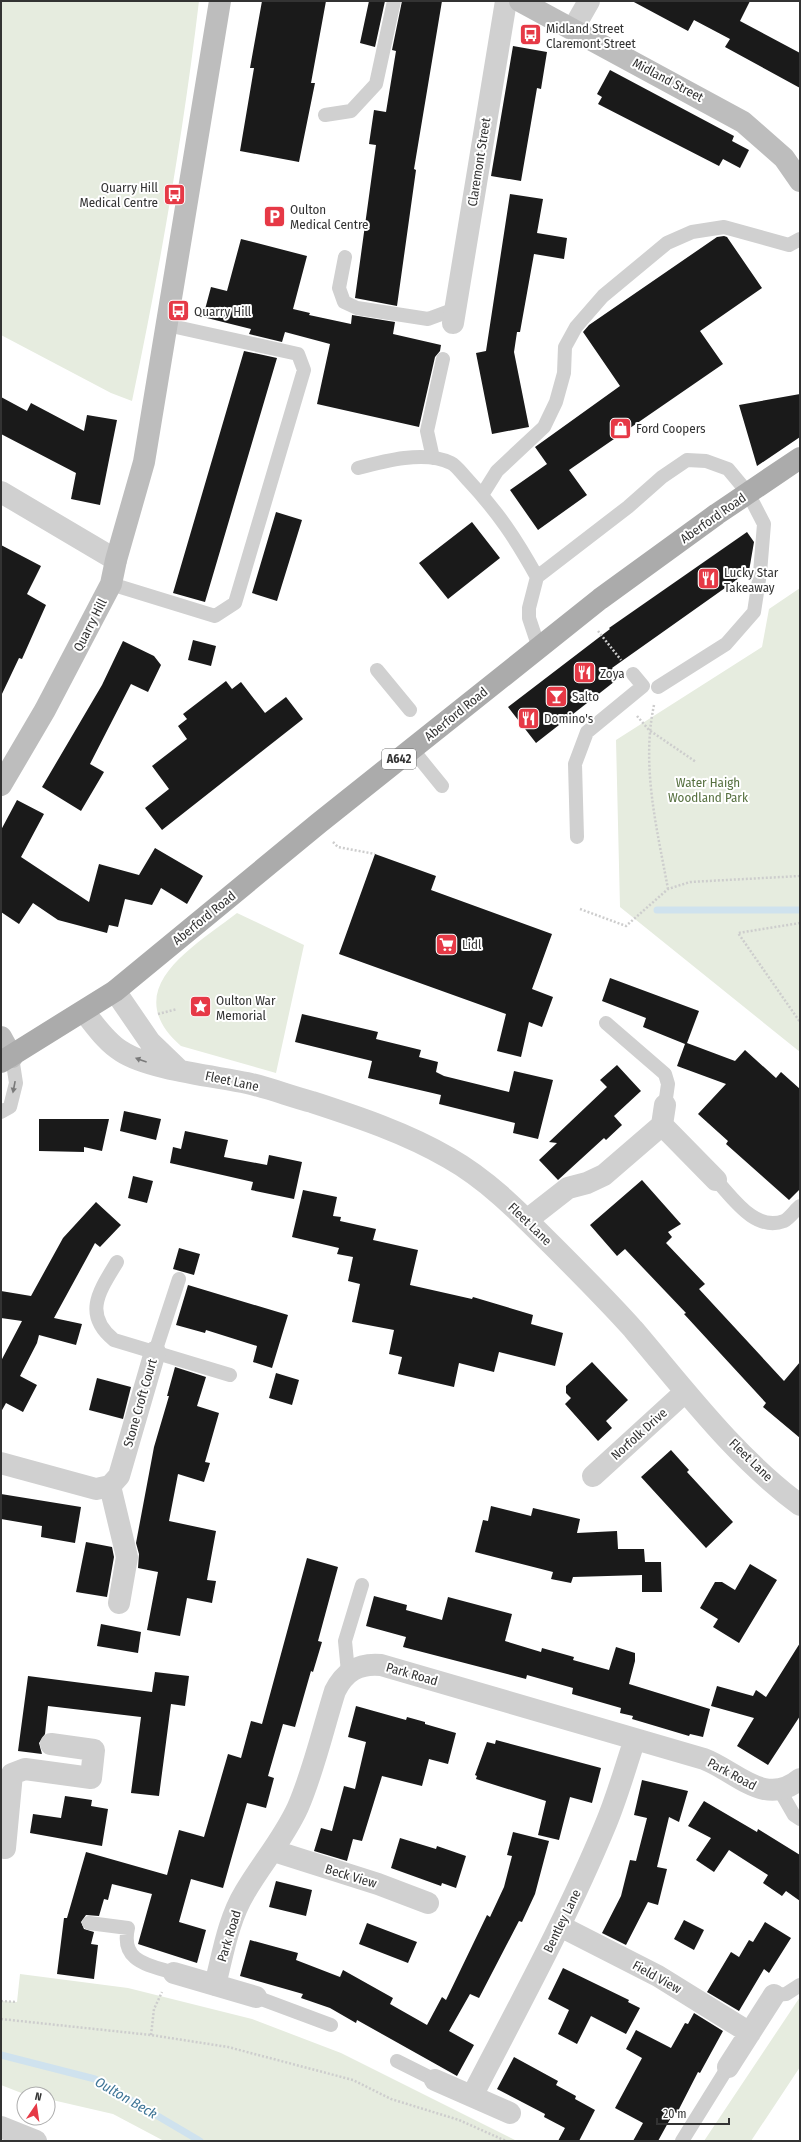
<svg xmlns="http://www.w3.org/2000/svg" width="801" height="2142" viewBox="0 0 801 2142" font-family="'Fira Sans Condensed',sans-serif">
<rect width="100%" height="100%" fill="#fff"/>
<!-- green -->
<path fill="#e6ecdf" d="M1,1H199C183,135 160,268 132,401L111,393L1,335Z
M800,588V1052L620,907L616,740L762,647L769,609Z
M237,913L304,945L276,1073L181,1046C116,989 195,946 237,913Z
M20,1974L128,1988L252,2019L341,2053L517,2141H164L113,2114L48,2099V2094H24L1,2085V2001L17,2002Z
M800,1997V2067L751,2141H704Z"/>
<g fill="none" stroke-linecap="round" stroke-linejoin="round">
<!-- stream -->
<path stroke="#cfe2ee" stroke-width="7" d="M657,910H800
M1,2055L95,2079L200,2141"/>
</g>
<!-- building -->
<path fill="#1a1a1a" d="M262,1H326L311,83H315L299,162L240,151L254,68H250Z
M369,1H385L375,47L360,43Z
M402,1H442L414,169L416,170L397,306L355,298L376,145L369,144L374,110L386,112L396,51L392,50Z
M632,1H750L740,21L800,53V88L725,47L730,39L694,20L688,31Z
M513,46L547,52L541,89L537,88L521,181L491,176Z
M610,70L734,136L732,141L749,150L740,168L723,159L719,166L598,104L602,97L597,94Z
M510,194L543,199L537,233L567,238L564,259L534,254L520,332H517L514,352L529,427L492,434L476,353L486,351Z
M724,236L727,237L762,288L700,331L723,364L569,470L587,495L538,530L510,490L547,464L535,447L620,386L583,332L589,325L717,237Z
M241,239L307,256L293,309L310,313L309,315L351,324L352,315L395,322L393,334L441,345L440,351L435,357L419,427L317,404L330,344L285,332L282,342L249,334L251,329L203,317L211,287L227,291Z
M244,351L277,358L205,602L173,593Z
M800,394V437L757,466L739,405Z
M1,397L27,411L31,403L84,431L87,415L117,420L100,505L71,499L76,473L1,434Z
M276,512L302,520L277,601L252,593Z
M472,522L500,558L448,599L419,563Z
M747,532L754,542L749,571L612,668L619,678L536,743L508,707L610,629L609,628Z
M1,545L41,566L27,594L46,605L22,659L19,658L1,696Z
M193,640L216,646L211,666L188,660Z
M123,641L154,656L161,665L148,692L131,684L90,764L104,772L81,811L42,787L102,685Z
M226,681L232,689L241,682L265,713L286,697L303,719L162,830L145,808L169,789L152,766L187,739L178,726L187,719L183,714Z
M17,800L44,814L21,857L89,902L99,864L139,875L155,848L203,876L187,904L161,888L152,905L125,899L118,927L109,925L107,933L58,920L33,903L19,924L1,912V830Z
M375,854L436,876L431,890L552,934L532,989L553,997L542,1027L529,1022L521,1057L497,1051L506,1014L339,954Z
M610,978L699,1011L687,1043L735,1061L745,1050L776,1078L781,1072L800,1089V1189L789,1200L726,1144L728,1141L698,1114L726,1084L677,1066L685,1044L643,1027L646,1018L602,1001Z
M302,1014L378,1032L376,1039L421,1050L419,1057L438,1062L436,1072L444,1076L509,1092L514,1071L553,1080L538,1139L513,1133L515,1123L439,1104L441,1095L368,1078L372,1061L295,1042Z
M617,1065L641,1091L614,1116L622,1125L606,1140L604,1138L558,1180L539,1160L557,1143L549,1142L607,1087L600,1080Z
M124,1111L161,1119L156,1140L120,1131Z
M39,1119H109L102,1151L84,1147V1152L39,1151Z
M185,1131L228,1140L224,1157L267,1165L269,1155L302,1162L294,1199L251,1190L253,1182L170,1163L173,1147L181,1149Z
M133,1176L153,1181L147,1203L128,1198Z
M642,1180L681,1224L668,1232L672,1237L666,1243L705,1284L699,1289L784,1381L800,1362V1438L763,1407L766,1403L684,1314L686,1313L625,1249L617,1256L590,1225Z
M303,1190L337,1197L333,1216L341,1217L340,1221L376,1229L373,1240L418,1250L410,1285L472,1299L473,1297L533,1315L531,1324L563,1333L555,1366L499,1352L494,1372L459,1363L454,1387L398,1374L402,1357L389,1354L394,1330L352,1322L360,1284L348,1281L353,1257L337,1254L339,1248L292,1237Z
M96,1202L121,1225L100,1247L95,1243L54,1318L82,1324L76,1345L39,1335L37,1343L20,1376L37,1385L23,1412L6,1403L1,1412V1361L22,1321L1,1318V1291L31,1296L63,1238Z
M179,1248L200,1254L194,1275L173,1269Z
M188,1285L288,1315L272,1368L253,1362L257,1346L206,1330L205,1333L176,1325Z
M592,1362L628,1400L606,1421L612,1428L598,1441L565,1404L571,1398L566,1393V1386Z
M175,1367L206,1377L197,1406L219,1413L205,1462L210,1463L204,1482L178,1474L169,1521L216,1531L207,1580L216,1581L212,1603L187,1598L180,1636L147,1630L158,1572L138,1568L139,1554L136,1543L154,1447L169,1396H167Z
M276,1373L299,1380L292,1405L269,1398Z
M97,1378L131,1387L123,1419L89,1410Z
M671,1450L689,1470L687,1472L733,1522L706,1548L641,1477Z
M1,1494L81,1507L75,1543L41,1537L42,1526L1,1519Z
M491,1506L531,1516L533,1508L580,1519L577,1533L617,1531L618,1549H644L645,1562H661L662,1592H642V1575L573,1577L571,1583L551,1579L553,1572L475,1552L483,1520L488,1521Z
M86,1542L112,1547L114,1557L107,1597L76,1592Z
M307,1558L338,1567L318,1641L322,1642L313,1672L311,1671L295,1727L283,1724L268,1776L274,1778L266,1808L247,1803L223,1888L191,1879L179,1922L206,1930L197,1963L138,1944L152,1894L112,1884L108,1900L104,1899L99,1916L86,1915L81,1922L84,1929L94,1932L91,1944L98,1945L94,1979L57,1974L64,1918H67L86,1852L167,1875L179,1830L204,1837L228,1754L241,1758L251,1721L262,1724Z
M750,1564L777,1580L739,1643L713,1627L718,1619L700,1608L715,1582H722L735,1590Z
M374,1596L407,1605L406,1610L442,1620L448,1597L512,1614L505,1641L541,1652L542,1648L574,1657L573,1660L609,1670L616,1647L635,1653V1661L629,1684L710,1709L703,1737L690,1734L689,1736L632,1719L633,1716L620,1713L621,1708L572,1694L573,1688L527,1675L526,1679L403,1647L406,1637L366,1626Z
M101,1624L141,1632L138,1653L97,1646Z
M800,1643V1716L768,1765L737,1746L754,1718L711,1706L717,1686L753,1696L756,1690L766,1697Z
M155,1672L189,1676L185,1706L171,1704L159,1796L131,1793L141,1717L48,1706L45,1734L39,1743L42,1754L18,1751L28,1676L152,1692Z
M356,1706L406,1720L407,1717L425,1722V1724L456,1733L448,1764L429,1759L422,1786L382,1776L362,1841L353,1839L347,1861L314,1851L321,1828L332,1831L344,1786L355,1789L366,1742L348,1737Z
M496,1740L601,1768L592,1803L570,1797L559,1840L538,1835L546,1801L476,1779L477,1776L475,1775L487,1742L495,1744Z
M642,1780L688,1791L679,1822L669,1817L657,1867L667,1869L658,1905L648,1902L626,1945L602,1933L621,1896L630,1860L636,1861L647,1818L634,1815Z
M65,1796L92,1800L91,1806L108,1809L102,1846L30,1833L33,1814L61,1818Z
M704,1801L757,1832L758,1829L800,1855V1901L786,1891L782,1896L763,1883L768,1875L729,1850L714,1872L696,1860L711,1838L688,1826Z
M513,1832L549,1841L535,1894L522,1922L519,1921L479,1998L470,1994L449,2031L474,2045L457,2076L357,2020L356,2023L330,2008L301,1998L303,1994L240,1976L250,1940L298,1953L296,1960L340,1977L343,1970L393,1998L390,2004L427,2025L442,1997L446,2000L487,1915L490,1917L504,1887L512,1856L507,1855Z
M400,1838L436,1849L437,1846L466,1856L456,1888L442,1883L441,1886L391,1868Z
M276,1881L312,1890L306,1916L269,1907Z
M684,1920L704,1930L694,1950L674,1939Z
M765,1922L791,1938L769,1973L764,1969L739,2011L707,1992L731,1952L739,1957L749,1940L753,1942Z
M367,1923L417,1942L408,1963L359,1944Z
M563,1968L629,2000L628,2002L640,2008L626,2034L591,2016L577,2044L558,2034L569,2010L548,1999Z
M694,2013L723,2031L700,2073L698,2072L677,2113L674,2112L658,2141H633L643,2123L615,2108L642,2058L626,2049L636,2030L671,2048L685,2023L688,2024Z
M514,2057L558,2081L556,2085L576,2096L575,2099L595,2110L579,2141H558L565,2128L544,2117L545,2114L497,2089Z"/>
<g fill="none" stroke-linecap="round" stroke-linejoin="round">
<!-- path -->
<path stroke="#cdcdcd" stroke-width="2.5" stroke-dasharray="2 2" stroke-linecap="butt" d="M598,631L621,660
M654,705C641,766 657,829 668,889
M637,716L649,730L696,762
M333,842L338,847L375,854
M580,909L626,926L668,889L690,882L800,876
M800,923L738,933L800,1022
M158,1014L177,1009
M1,2001L17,2002
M1,2019L151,2035L228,2047L353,2080L391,2099L459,2120L506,2141
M151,2035L154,2009L162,1992"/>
<!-- lane -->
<path stroke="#d0d0d0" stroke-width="14" d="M325,115L351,111L376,84L394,1
M345,257L339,288L344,302L357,308L428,319L455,309
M433,458L427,431L443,359
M358,468C384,461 425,450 451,463C457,466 463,475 468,480C498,512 516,539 537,577L529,608V618L539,648
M482,495L497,471L544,427L556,402L564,373L565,347L576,327L603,296L667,243L692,232L724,227L789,245L800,239
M537,577L628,507L662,477L687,460L706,461L728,469L748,493L764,524L760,573L754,612L726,644L658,687
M111,584L215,616L235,603L304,370L298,354L167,325
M377,670L410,710
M412,749L442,786
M577,837L575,764L587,732L643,686L633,674
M606,1023L665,1074L668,1084L665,1105
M1,1112L10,1107L16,1083L12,1057
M716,1180C733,1198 755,1232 784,1221C790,1218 795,1210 800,1206
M117,1262C100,1290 82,1314 114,1340L230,1375
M155,1352L179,1279
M348,1672L345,1641L362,1585
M779,1789L794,1815L800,1819
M89,1923L128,1928C120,1962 149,1965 174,1973
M774,1995L786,1994L800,1985
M256,1997L331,2025
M397,2061L435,2080
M682,2141L728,2067"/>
<!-- street -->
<path stroke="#d0d0d0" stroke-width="22" d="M573,29L589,1
M453,323L506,1
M1,492L116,560
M115,991L150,1042L178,1069
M84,1012C95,1025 106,1042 121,1051C148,1069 213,1076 247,1083C269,1088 290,1096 312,1102C358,1117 406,1133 449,1158C488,1180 520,1213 552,1245C579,1272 607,1300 633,1329C685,1390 735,1457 800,1505
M662,1125L716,1180
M527,1220L568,1188L587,1183L604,1175L662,1125L665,1105
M1,1463L96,1489L110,1486L119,1476L155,1352
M593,1476L685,1392
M110,1486L127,1557L119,1603
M1,1847L5,1848L12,1774L25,1769L91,1778L94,1750L51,1744
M274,1851L378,1884L428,1903
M560,1926L658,1976L750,2033
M174,1973L256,1997
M215,1985C223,1954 228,1920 245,1892C262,1863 284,1838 298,1807C314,1770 323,1729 335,1691C345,1671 359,1663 381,1665L704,1759C736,1771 765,1808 800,1779
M728,2067L774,1995
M435,2080L510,2113
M472,2096C518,2007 567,1918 605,1826C617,1798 625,1768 635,1739
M1,2127L36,2141"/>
<!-- secondary -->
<path stroke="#bdbdbd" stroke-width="22" d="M520,1L743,122L784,158L800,181
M1,785L45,710L111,584L116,560L144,462L220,1
M1,1037L12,1057"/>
<!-- primary -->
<path stroke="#ababab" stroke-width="22" d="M1,1062L115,991L319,823L600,599L717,514L800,458"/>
</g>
<!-- one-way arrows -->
<defs><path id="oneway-solid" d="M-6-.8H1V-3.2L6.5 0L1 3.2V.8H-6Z"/></defs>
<g fill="#7a7a7a">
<use href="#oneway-solid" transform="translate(141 1060) rotate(-160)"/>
<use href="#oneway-solid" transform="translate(14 1087) rotate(101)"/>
</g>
<!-- icons -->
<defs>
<symbol id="bus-square" viewBox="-11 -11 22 22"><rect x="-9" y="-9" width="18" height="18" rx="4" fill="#e63946" stroke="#fff"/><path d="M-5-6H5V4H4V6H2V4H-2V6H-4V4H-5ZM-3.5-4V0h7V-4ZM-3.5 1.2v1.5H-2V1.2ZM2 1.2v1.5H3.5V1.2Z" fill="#fff"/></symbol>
<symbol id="parking-square" viewBox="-11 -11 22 22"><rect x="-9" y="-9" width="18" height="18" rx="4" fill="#e63946" stroke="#fff"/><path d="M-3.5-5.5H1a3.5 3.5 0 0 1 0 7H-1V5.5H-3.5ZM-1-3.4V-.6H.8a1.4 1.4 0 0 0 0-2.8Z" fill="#fff"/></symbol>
<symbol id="shop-square" viewBox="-11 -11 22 22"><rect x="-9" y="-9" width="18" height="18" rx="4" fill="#e63946" stroke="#fff"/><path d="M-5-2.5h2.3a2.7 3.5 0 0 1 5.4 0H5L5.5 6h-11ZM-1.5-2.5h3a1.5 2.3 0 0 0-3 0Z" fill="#fff"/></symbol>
<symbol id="restaurant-square" viewBox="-11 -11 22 22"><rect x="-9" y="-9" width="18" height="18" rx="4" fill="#e63946" stroke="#fff"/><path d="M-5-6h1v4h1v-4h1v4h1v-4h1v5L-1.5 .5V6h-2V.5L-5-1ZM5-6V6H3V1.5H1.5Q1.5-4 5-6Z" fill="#fff"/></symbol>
<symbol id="bar-square" viewBox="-11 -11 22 22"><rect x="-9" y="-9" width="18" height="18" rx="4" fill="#e63946" stroke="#fff"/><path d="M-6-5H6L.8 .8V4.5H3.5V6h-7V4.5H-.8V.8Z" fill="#fff"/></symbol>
<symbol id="supermarket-square" viewBox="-11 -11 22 22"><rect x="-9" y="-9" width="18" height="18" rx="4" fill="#e63946" stroke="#fff"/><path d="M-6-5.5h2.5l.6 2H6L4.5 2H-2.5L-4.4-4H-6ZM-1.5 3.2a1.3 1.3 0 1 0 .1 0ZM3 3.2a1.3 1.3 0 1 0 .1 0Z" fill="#fff"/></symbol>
<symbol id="sight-square" viewBox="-11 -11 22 22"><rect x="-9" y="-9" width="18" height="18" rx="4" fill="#e63946" stroke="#fff"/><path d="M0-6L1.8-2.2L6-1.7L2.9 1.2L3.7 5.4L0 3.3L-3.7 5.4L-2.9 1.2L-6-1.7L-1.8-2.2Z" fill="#fff"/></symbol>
</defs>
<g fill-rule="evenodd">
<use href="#bus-square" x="518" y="22" width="25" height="25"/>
<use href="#bus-square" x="162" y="182" width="25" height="25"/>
<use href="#parking-square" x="262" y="204" width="25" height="25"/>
<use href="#bus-square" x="166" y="298" width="25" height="25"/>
<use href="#shop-square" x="608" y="416" width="25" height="25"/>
<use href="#restaurant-square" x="696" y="566" width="25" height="25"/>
<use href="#restaurant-square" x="572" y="660" width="25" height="25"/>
<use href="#bar-square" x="544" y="684" width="25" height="25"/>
<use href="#restaurant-square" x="516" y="706" width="25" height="25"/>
<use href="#supermarket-square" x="434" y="932" width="25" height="25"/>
<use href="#sight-square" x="188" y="994" width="25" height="25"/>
</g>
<g text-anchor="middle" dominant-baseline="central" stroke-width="4" stroke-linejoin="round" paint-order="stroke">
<!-- shield labels -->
<rect fill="#fff" stroke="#707070" stroke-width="1" x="382" y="749" width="34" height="20" rx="3"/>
<g font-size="12" font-weight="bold" fill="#333">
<text x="399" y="759">A642</text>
</g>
<!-- poi labels -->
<g font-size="13" fill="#333" stroke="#fff" text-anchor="start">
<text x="546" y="28">Midland Street<tspan x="546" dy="15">Claremont Street</tspan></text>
<text x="158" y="187" text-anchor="end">Quarry Hill<tspan x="158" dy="15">Medical Centre</tspan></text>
<text x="290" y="209">Oulton<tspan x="290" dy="15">Medical Centre</tspan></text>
<text x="194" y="311">Quarry Hill</text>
<text x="636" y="428">Ford Coopers</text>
<text x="724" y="572">Lucky Star<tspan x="724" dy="15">Takeaway</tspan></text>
<text x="600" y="673">Zoya</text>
<text x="572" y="696">Salto</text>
<text x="544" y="718">Domino's</text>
<text x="462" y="944">Lidl</text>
<text x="216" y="1000">Oulton War<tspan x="216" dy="15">Memorial</tspan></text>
</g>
<!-- street labels -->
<g font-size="13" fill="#333" stroke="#fff">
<text transform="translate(668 80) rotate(28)">Midland Street</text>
<text transform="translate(479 162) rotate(-81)">Claremont Street</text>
<text transform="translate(713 518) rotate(-35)">Aberford Road</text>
<text transform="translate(90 625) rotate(-63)">Quarry Hill</text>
<text transform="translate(456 714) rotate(-39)">Aberford Road</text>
<text transform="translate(204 918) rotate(-39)">Aberford Road</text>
<text transform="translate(232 1081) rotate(12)">Fleet Lane</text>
<text transform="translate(530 1224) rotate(44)">Fleet Lane</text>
<text transform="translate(140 1403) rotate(-74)">Stone Croft Court</text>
<text transform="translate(639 1434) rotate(-42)">Norfolk Drive</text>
<text transform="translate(751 1460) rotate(44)">Fleet Lane</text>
<text transform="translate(412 1674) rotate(16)">Park Road</text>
<text transform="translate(732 1774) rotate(28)">Park Road</text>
<text transform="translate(351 1876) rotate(17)">Beck View</text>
<text transform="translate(562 1921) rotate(-64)">Bentley Lane</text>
<text transform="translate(229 1936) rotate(-73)">Park Road</text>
<text transform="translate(657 1977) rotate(29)">Field View</text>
</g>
<!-- park labels -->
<g font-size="13" fill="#56703f" stroke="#fff">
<text x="708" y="782">Water Haigh<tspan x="708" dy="15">Woodland Park</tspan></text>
</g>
<!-- water labels -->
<g font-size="14" font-style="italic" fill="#3f7597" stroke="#fff">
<text transform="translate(126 2098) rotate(30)">Oulton Beck</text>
</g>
</g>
<!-- border -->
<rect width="801" height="2142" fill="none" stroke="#333333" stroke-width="4"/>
<!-- north arrow -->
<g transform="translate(36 2106) rotate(13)"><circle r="19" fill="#ffffff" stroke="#adadad"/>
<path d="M0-3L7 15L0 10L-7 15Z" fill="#e63946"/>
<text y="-6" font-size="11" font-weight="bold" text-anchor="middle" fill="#333333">N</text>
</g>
<!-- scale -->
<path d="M657 2118v6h72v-6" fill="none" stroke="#333333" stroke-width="2"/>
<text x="663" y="2118" font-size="12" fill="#333333" stroke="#ffffff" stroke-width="3" paint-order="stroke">20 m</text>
</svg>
